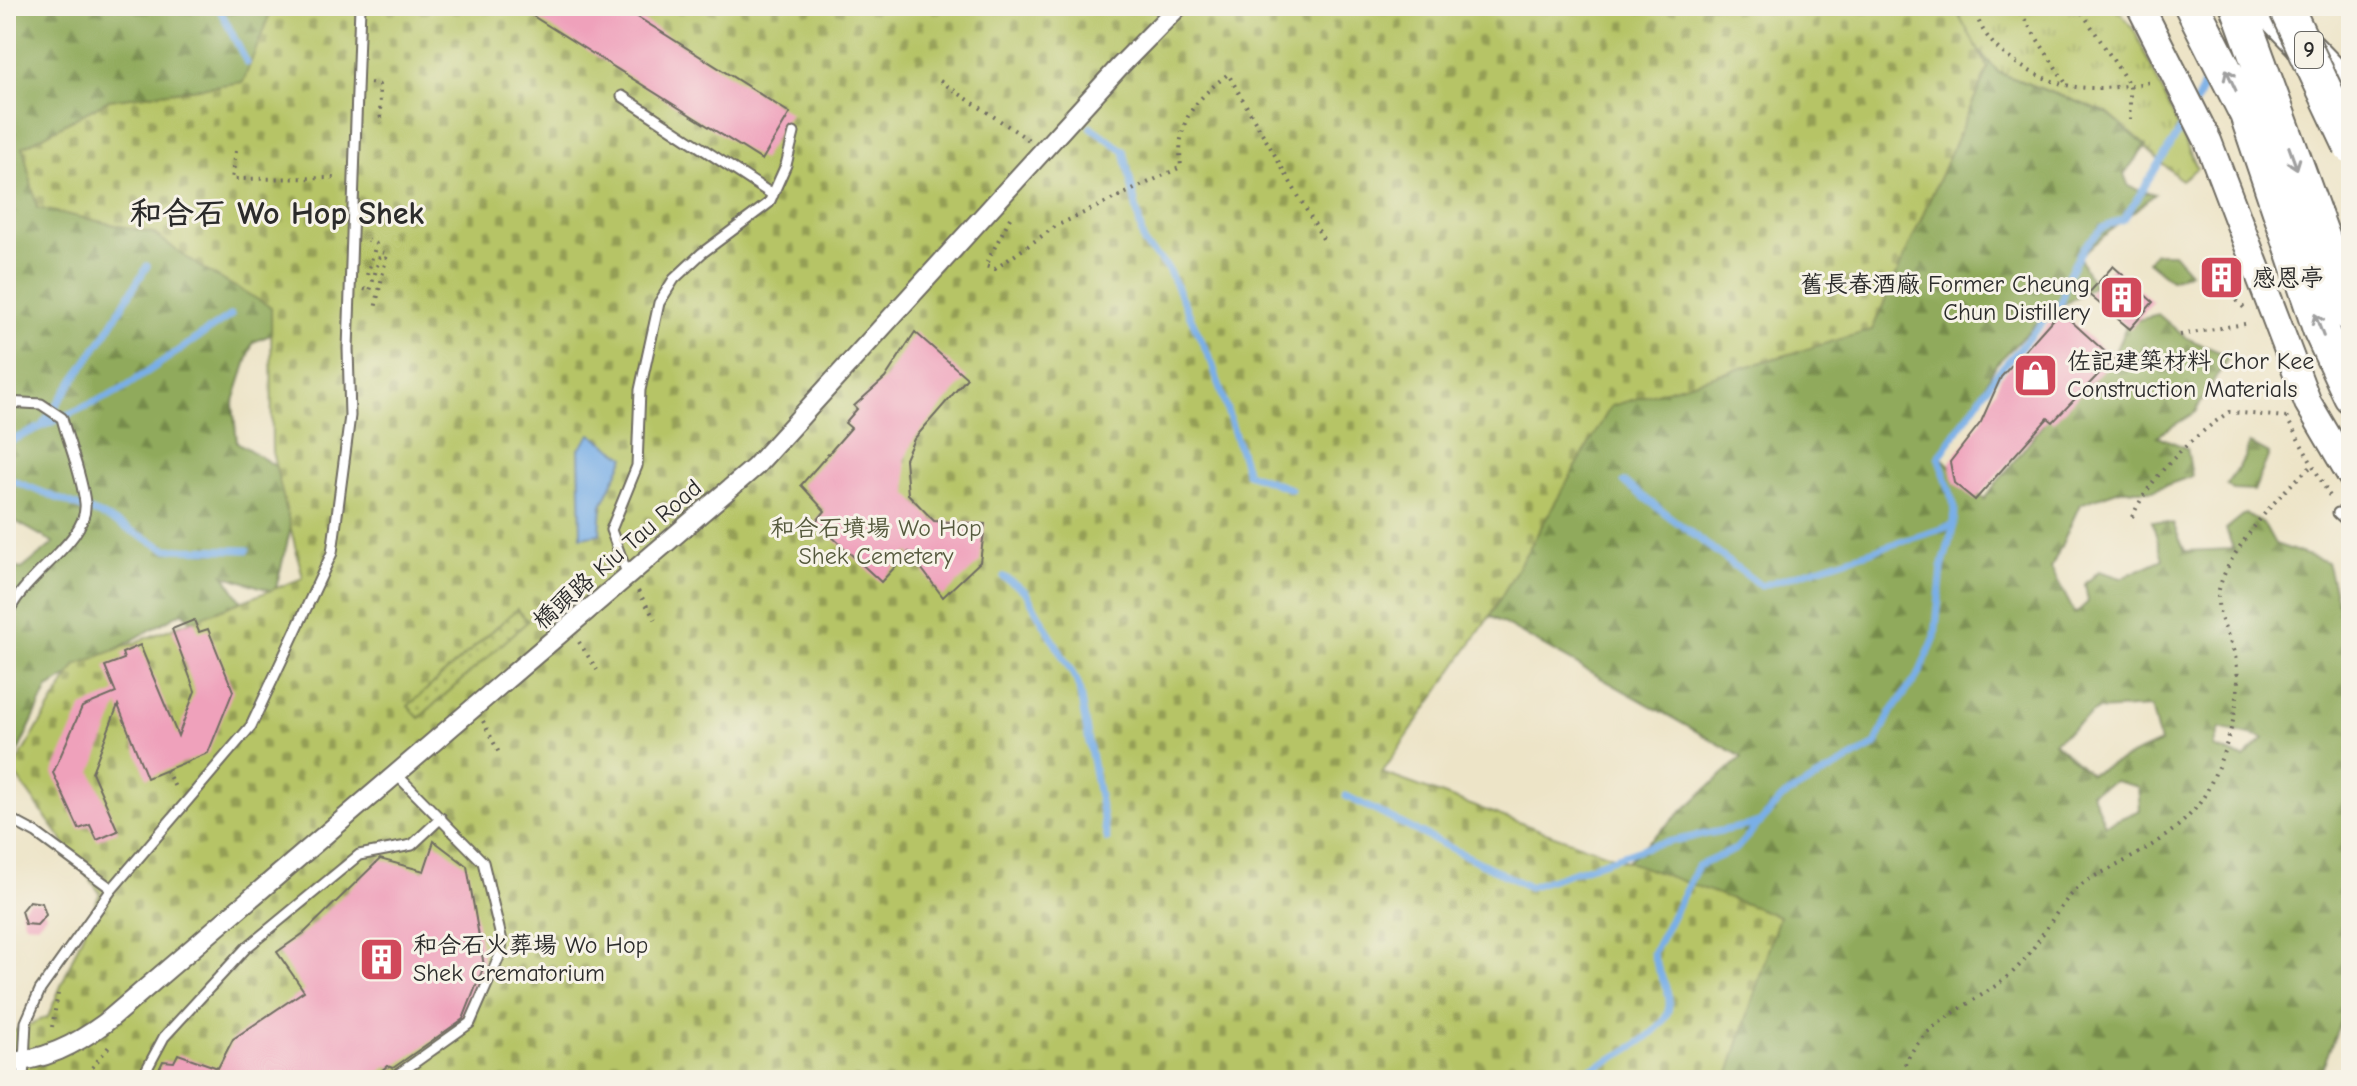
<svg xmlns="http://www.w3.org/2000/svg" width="2357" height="1086" viewBox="0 0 2357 1086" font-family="'Comic Neue','LXGW WenKai TC',sans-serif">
<defs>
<pattern id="grass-tufts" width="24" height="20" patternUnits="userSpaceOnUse" patternTransform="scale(2)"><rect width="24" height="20" fill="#b6c466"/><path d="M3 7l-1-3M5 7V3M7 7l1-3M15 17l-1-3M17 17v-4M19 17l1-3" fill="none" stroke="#949f54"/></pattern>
<pattern id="forest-firs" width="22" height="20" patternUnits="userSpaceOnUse" patternTransform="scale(2)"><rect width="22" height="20" fill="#90aa5b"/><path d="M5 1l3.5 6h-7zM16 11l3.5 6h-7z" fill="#768b4b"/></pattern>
<pattern id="cemetery-stones" width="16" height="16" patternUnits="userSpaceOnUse" patternTransform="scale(2)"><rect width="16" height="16" fill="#b6c466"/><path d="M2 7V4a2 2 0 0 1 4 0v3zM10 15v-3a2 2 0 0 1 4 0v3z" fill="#949f54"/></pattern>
<pattern id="garden-dots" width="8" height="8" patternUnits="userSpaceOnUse" patternTransform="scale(2)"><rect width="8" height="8" fill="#b6c466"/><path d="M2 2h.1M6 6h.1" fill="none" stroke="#949f54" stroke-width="1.8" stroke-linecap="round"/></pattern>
</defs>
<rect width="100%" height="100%" fill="#f7f3e8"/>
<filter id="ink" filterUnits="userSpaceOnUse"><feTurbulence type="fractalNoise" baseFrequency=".0125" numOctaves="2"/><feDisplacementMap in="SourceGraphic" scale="16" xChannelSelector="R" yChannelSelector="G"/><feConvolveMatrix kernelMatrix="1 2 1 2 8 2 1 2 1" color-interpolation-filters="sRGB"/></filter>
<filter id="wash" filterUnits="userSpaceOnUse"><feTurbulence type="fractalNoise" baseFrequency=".006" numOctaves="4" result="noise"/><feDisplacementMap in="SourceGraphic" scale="32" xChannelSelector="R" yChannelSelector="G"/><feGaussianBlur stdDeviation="1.8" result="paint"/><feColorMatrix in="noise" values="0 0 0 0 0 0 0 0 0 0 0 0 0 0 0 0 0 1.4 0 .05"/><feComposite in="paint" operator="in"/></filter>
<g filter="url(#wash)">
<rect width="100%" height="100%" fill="#ede4c7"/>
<!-- grass -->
<path fill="url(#grass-tufts)" stroke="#707848" stroke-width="2" d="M1962,6H2116L2136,33L2197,168L2181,180L2107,113L1999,73L1959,29Z"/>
<!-- forest -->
<path fill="url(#forest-firs)" stroke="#5e6a43" stroke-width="2" fill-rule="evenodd" d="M6,6H313L304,321L253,342L233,404L237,442L302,483L275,592L224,575L257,625L234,660L182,612L48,688L6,777V566L22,569L54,543L6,516Z
M1463,6H1962L1959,30L1999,73L2107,113L2146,146L2124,174L2129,187L2155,194L2079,256L2094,286L2042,318L1996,364L1975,406L1941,457L1984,499L2063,399L2112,359L2128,322L2159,315L2186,338L2229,356L2195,412L2157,436L2187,448L2192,476L2153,490H2120L2080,504L2051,568L2075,614L2088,602L2085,584L2099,571L2121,578L2163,559L2152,521L2173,524L2185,551L2233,549L2226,529L2246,513L2265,526L2275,544L2327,562L2340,612L2351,616V993L2318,1080H1428L1530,949L1742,757L1490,616L415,1080ZM2151,707L2160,743L2090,774L2054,742L2097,710ZM2220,728L2263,738L2264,739L2244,758L2214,748ZM2115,781L2138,787L2140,810L2105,825L2091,792Z
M2154,253H2173L2190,272L2171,280L2148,261Z
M2249,443L2269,454L2254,491L2233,490L2227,485L2245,458Z"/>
<!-- cemetery -->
<path fill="url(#cemetery-stones)" stroke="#707848" stroke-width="2" d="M273,6H1954L1988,68L1872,330L1611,406L1490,616L1382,773L1779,916L1727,1080H6V1034L48,1017L100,893L12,770L76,665L303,578L272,452L271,307L200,267L153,233L37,208L23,147L109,100L243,82Z"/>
<!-- garden -->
<path fill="url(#garden-dots)" stroke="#707848" stroke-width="2" d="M517,609L528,621L419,718L408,706Z"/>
<!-- water -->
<path fill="#79afe7" stroke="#526d89" stroke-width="2" d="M591,434L625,457L602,505L600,534L581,537L579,449Z"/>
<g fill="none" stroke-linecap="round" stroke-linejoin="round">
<!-- stream -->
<path stroke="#79afe7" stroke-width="7" d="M218,6L247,63
M2196,103L2205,83
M1091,127L1124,151L1144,244L1167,267L1212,363L1247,473L1291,489
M43,424L101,341L147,266
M6,443L119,391L231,315
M6,478L105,517L166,549L247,550
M1624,482L1761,586L1954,525
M1004,577L1025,591L1078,683L1107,839
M1346,796L1529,887L1653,845L1760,823
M1560,1080C1588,1072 1666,1039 1669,1006C1671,989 1656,970 1653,953L1698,866L1736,849L1782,798L1875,745L1890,714L1919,674L1935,637L1942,568L1954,525L1955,508L1939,457L1998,372L2062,301L2066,279L2083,248L2102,228L2124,219L2188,118"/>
</g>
<g id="blocks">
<!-- building -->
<path fill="#efa1bb" d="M517,6H620L790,113L762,160Z
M2113,266L2153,302L2130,329L2088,294Z
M2226,266L2233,284L2215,290L2209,272Z
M2060,311L2113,359L2053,422L2048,418L1975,500L1954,483L1950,462L1981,422L2001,377Z
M915,332L967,378L914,439L905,459L908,494L934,521L985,524L980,562L943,597L909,552L881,582L816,522L825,511L801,485L851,428L845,423L857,409L854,406L885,378Z
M194,620L199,632L208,629L233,691L208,753L147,778L118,705L92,772L118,831L97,840L90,825L79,829L53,773L82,707L116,693L105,666L124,659L122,653L140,645L178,736L195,691L172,629Z
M434,841L467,866L484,966L463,1019L393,1068L387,1066L371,1080H154L163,1061L174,1062L178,1054L218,1068L233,1039L304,991L277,952L304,933L380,859L424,871Z
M29,901L42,903L46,915L37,925L25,924L21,911Z"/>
</g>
</g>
<g filter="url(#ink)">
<use href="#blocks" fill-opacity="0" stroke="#6f6c62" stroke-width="2"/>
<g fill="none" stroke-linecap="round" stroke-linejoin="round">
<defs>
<path id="lane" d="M622,96L773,195
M6,402L41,404L62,418C69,445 82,475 85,503C89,543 18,577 6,619
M2338,513L2351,525
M628,576L611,530L637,466L640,390L659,303L674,279L702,253L769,203L786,165L794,133
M6,817L36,833L112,889
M23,1080L26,1022L40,990L112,889L251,726L332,553L350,416L348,349L360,6
M141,1080L164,1037L246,948L359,855L412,845L441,818
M390,1080L470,1023L500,955L502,941L483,862L396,774"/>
<path id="street" d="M6,1062C44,1061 75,1045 105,1023L755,467L1120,66L1179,6"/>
<path id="secondary" d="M2140,6L2208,141L2308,403L2351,476"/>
<path id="highway" d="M2192,6L2247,114L2320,329L2351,396
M2238,6L2351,316
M2266,6L2351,94"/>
</defs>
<!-- lane casing -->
<use href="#lane" stroke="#6f6c62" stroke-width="13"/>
<!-- street casing -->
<use href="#street" stroke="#6f6c62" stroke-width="22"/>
<!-- secondary casing -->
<use href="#secondary" stroke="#6f6c62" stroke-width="30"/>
<!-- highway casing -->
<use href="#highway" stroke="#6f6c62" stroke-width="38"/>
<!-- path -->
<path stroke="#6f6c62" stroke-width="4" stroke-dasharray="2 6" stroke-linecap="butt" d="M1975,6C1979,49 2038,82 2077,87C2101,90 2129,86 2152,82
M2016,6L2065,82
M2078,6L2130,86V120
M940,81L1029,140
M370,83L379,85L381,124
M236,151L232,179L339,178
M1010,218L985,266L995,269L1056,226L1181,167C1176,121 1193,102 1228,74L1326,244
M367,275L376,244L368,240
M2233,279L2234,284L2225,288L2244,308
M364,289L370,291L381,252L387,254L375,309
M2180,335L2250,323
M2286,417L2332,500
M2132,517C2152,474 2190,439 2229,412L2286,417
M638,591L655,619
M579,642L597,670
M483,721L500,755
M166,770L177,791
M52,1027L58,994
M82,1080L111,1044
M1900,1080C1914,1020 1975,1008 2015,970C2040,945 2055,907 2082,884C2091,877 2104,872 2114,867C2147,849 2189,826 2207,791C2226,752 2245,700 2235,656C2230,637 2217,617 2218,598C2218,562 2283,488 2311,467"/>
<!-- lane -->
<use href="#lane" stroke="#fff" stroke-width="9"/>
<!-- street -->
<use href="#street" stroke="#fff" stroke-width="18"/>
<!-- secondary -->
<use href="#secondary" stroke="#fff" stroke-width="26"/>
<!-- highway -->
<use href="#highway" stroke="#fff" stroke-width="34"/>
<defs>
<path id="highway-bridge" d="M2285,6L2351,146"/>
</defs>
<!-- highway-bridge casing -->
<use href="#highway-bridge" stroke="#6f6c62" stroke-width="38" stroke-linecap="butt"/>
<!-- highway-bridge -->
<use href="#highway-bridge" stroke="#fff" stroke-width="34"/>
</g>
<!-- one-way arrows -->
<defs><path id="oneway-shaft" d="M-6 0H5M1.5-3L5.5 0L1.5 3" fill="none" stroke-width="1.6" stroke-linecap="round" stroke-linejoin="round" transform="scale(2)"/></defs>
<g stroke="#a0a0a0">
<use href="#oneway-shaft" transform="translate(2231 80) rotate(-115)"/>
<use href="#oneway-shaft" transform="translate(2293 158) rotate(70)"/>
<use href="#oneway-shaft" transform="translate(2319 325) rotate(-111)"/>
</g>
</g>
<!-- icons -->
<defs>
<symbol id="building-square" viewBox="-11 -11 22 22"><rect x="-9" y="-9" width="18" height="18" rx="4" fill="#d1495b" stroke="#f7f3e8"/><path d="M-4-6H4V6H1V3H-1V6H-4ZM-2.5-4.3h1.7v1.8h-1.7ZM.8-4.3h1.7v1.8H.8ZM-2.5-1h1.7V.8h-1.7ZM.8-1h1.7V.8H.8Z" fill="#fff"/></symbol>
<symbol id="shop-square" viewBox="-11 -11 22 22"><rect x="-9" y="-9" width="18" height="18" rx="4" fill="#d1495b" stroke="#f7f3e8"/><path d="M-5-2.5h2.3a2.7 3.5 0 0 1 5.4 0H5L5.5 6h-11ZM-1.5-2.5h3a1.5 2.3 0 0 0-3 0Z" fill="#fff"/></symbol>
</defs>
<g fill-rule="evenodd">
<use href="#building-square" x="2196" y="252" width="51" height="51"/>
<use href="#building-square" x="2096" y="272" width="51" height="51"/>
<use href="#shop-square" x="2010" y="350" width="51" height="51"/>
<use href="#building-square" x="356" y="934" width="51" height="51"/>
</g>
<g text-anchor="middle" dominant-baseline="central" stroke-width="6" stroke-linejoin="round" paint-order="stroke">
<!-- shield labels -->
<rect fill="#f7f3e8" stroke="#686764" stroke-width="2" x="2295" y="32" width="28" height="36" rx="6"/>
<g font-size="22" font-weight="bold" fill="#2b2b2b">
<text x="2309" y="50">9</text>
</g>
<!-- poi labels -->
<g font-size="24" fill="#2b2b2b" stroke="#f7f3e8" text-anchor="start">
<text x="2252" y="278">感恩亭</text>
<text x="2090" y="284" text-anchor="end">舊長春酒廠 Former Cheung<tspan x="2090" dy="28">Chun Distillery</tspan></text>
<text x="2067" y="361">佐記建築材料 Chor Kee<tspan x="2067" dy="28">Construction Materials</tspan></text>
<text x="413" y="945">和合石火葬場 Wo Hop<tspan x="413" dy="28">Shek Crematorium</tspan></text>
</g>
<!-- park labels -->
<g font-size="24" fill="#55593d" stroke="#f7f3e8">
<text x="876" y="528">和合石墳場 Wo Hop<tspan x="876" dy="28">Shek Cemetery</tspan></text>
</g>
<!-- street labels -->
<g font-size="24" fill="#2b2b2b" stroke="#f7f3e8">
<text transform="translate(617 554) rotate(-41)">橋頭路 Kiu Tau Road</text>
</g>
<!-- district labels -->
<g font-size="32" font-weight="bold" fill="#2b2b2b" stroke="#f7f3e8">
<text x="277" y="213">和合石 Wo Hop Shek</text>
</g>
</g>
<!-- margin -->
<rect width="2357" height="1086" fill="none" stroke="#f7f3e8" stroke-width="32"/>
</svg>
